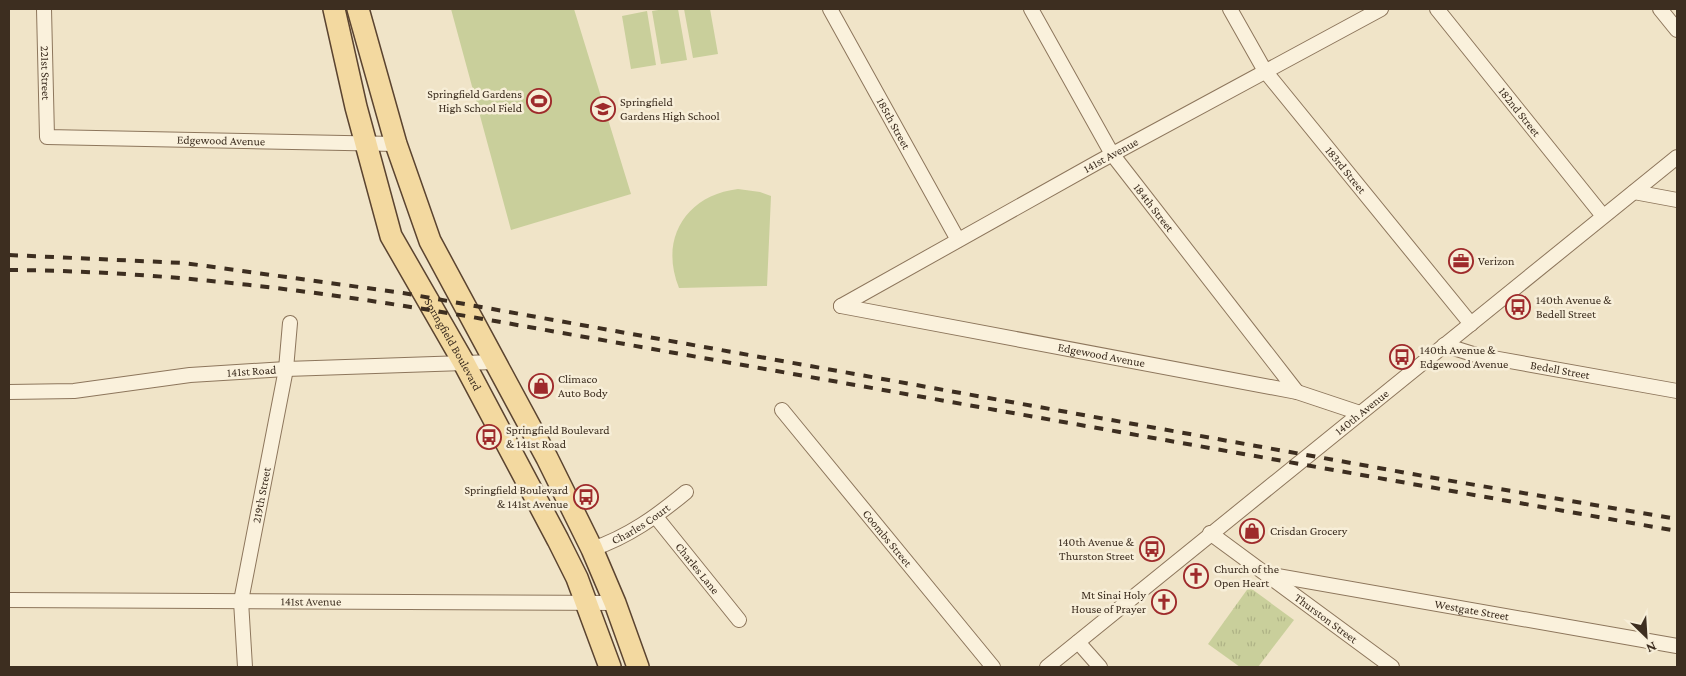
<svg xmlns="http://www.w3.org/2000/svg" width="1686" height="676" viewBox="0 0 1686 676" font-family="'Crimson Pro',serif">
<defs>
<pattern id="grass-tufts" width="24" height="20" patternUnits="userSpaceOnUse" patternTransform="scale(1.25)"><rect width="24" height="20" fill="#c9cf9b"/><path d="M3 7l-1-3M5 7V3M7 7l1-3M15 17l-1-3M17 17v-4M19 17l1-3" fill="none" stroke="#aeb285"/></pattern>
</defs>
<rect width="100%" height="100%" fill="#f0e4c8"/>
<!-- grass -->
<path fill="url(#grass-tufts)" d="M1249,587L1294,620L1258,667H1240L1208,644Z"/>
<!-- pitch -->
<path fill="#c9cf9b" d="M451,9H574L631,194L511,230Z
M665,9H678L687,60L661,64L652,11Z
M684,9H710L718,54L693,58Z
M647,11L656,65L631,69L622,16Z
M738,189L760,192L771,196L767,286L679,288C659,239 686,195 738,189Z"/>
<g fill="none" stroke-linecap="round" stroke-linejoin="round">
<defs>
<g id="minor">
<path id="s1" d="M44,9L47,137L396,144"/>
<path id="s2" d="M830,9L958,240"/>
<path id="s3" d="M1031,9L1112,154L1297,392"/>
<path id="s4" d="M1230,9L1265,71L1471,324"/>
<path id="s5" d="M1437,9L1603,216"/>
<path d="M1660,9L1677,30"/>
<path d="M1634,192L1677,200"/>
<path id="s6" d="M841,306L1098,162L1381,9"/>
<path id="s7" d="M841,306L1297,392L1360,413"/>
<path id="s8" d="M1444,345L1476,355L1677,391"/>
<path id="s9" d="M9,392L74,391L190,375L286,369L494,362"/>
<path id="s10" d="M782,410L993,667"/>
<path id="s11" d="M656,517L739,620"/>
<path id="s12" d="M1210,533L1392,667"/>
<path id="s13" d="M592,549C628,537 657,516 686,492"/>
<path id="s14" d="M1266,574L1677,646"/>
<path id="s15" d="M9,600L615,603"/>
<path d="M1078,642L1100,667"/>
<path id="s16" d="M245,667L241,601L286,369L290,323"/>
<path id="s17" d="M1047,667L1677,157"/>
</g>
<g id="primary">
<path id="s18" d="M334,9L356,107L391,236L464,363L558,540L577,578L610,667"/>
<path d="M358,9L396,144L430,241L547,458L592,549L615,603L638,667"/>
</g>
</defs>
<!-- minor casing -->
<use href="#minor" stroke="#8d765c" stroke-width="16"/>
<!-- primary casing -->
<use href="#primary" stroke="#5b4430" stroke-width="24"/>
<!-- minor -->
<use href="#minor" stroke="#faf1dc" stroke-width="14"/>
<!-- primary -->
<use href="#primary" stroke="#f3d9a0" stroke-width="21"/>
<!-- rail -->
<path stroke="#3d2e20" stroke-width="4" stroke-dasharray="9 9" stroke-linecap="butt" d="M9,255L184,263L403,293L1446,480L1677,519
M9,270C173,271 334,293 495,321L1677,531"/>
</g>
<!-- icons -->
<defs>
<symbol id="stadium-ring" viewBox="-11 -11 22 22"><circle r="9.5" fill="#f7eed8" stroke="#9e2a2b" stroke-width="1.5"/><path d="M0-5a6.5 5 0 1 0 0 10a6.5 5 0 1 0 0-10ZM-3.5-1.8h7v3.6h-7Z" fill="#9e2a2b"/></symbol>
<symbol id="school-ring" viewBox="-11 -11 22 22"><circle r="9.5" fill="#f7eed8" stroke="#9e2a2b" stroke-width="1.5"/><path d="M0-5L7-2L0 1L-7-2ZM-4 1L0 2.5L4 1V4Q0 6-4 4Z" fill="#9e2a2b"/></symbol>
<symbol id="office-ring" viewBox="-11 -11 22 22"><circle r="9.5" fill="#f7eed8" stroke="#9e2a2b" stroke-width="1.5"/><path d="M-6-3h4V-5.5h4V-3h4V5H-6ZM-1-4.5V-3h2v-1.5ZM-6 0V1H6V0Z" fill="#9e2a2b"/></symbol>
<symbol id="bus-ring" viewBox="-11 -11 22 22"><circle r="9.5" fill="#f7eed8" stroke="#9e2a2b" stroke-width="1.5"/><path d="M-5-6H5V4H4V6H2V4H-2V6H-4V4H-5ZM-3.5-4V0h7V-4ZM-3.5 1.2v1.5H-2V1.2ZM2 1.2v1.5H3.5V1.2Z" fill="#9e2a2b"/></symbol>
<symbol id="shop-ring" viewBox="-11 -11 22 22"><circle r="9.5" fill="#f7eed8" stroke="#9e2a2b" stroke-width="1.5"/><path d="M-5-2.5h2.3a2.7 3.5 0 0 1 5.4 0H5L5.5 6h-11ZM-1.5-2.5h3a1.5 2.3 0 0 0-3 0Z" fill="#9e2a2b"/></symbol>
<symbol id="church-ring" viewBox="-11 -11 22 22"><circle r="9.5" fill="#f7eed8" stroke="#9e2a2b" stroke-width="1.5"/><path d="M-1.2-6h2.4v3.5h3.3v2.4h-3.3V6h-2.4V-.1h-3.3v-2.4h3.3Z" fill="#9e2a2b"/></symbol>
</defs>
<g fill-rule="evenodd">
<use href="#stadium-ring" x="525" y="87" width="28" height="28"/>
<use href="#school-ring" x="589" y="95" width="28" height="28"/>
<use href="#office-ring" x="1447" y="247" width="28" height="28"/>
<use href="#bus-ring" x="1504" y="293" width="28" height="28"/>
<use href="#bus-ring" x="1388" y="343" width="28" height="28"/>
<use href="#shop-ring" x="527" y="372" width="28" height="28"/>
<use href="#bus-ring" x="475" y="423" width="28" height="28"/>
<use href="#bus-ring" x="572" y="483" width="28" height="28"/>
<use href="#shop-ring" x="1238" y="517" width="28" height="28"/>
<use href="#bus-ring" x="1138" y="535" width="28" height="28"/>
<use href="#church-ring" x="1182" y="562" width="28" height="28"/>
<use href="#church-ring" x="1150" y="588" width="28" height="28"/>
</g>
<g text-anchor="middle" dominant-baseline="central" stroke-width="5" stroke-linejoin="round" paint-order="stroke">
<!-- street labels -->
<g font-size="12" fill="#3d2e20" stroke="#f7eed8">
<text stroke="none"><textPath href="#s1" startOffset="64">221st Street</textPath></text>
<text stroke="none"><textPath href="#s5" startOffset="132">182nd Street</textPath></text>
<text stroke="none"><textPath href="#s2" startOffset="131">185th Street</textPath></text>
<text stroke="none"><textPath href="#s1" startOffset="302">Edgewood Avenue</textPath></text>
<text stroke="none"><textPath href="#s6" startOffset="309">141st Avenue</textPath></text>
<text stroke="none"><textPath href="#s4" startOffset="199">183rd Street</textPath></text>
<text stroke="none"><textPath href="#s3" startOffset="234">184th Street</textPath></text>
<text stroke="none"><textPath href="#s18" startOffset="359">Springfield Boulevard</textPath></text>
<text stroke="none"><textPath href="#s7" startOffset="265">Edgewood Avenue</textPath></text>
<text stroke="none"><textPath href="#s8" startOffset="119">Bedell Street</textPath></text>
<text stroke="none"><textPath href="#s9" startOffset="244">141st Road</textPath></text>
<text stroke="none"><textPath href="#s17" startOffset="405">140th Avenue</textPath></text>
<text stroke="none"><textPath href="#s16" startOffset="174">219th Street</textPath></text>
<text stroke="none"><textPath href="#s13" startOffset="55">Charles Court</textPath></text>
<text stroke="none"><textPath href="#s10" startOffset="166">Coombs Street</textPath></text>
<text stroke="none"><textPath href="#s11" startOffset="66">Charles Lane</textPath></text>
<text stroke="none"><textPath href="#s15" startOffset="302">141st Avenue</textPath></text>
<text stroke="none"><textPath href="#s14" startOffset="209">Westgate Street</textPath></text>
<text stroke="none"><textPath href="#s12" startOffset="144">Thurston Street</textPath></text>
</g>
<!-- poi labels -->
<g font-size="12" fill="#3d2e20" stroke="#f7eed8" text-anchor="start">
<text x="522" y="94" text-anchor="end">Springfield Gardens<tspan x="522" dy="14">High School Field</tspan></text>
<text x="620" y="102">Springfield<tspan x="620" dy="14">Gardens High School</tspan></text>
<text x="1478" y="261">Verizon</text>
<text x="1536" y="300">140th Avenue &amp;<tspan x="1536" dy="14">Bedell Street</tspan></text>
<text x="1420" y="350">140th Avenue &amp;<tspan x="1420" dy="14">Edgewood Avenue</tspan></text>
<text x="558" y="379">Climaco<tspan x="558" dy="14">Auto Body</tspan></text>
<text x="506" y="430">Springfield Boulevard<tspan x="506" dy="14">&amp; 141st Road</tspan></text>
<text x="568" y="490" text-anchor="end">Springfield Boulevard<tspan x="568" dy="14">&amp; 141st Avenue</tspan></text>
<text x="1270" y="531">Crisdan Grocery</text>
<text x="1134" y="542" text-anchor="end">140th Avenue &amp;<tspan x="1134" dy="14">Thurston Street</tspan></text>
<text x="1214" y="569">Church of the<tspan x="1214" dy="14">Open Heart</tspan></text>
<text x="1146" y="595" text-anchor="end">Mt Sinai Holy<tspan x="1146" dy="14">House of Prayer</tspan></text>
</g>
</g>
<!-- border -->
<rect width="1686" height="676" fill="none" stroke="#3d2e20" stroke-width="20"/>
<!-- north arrow -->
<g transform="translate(1646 636) rotate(155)" stroke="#f7eed8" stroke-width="4" paint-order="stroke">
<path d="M0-4L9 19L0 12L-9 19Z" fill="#3d2e20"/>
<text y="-8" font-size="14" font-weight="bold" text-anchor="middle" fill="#3d2e20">N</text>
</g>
</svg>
